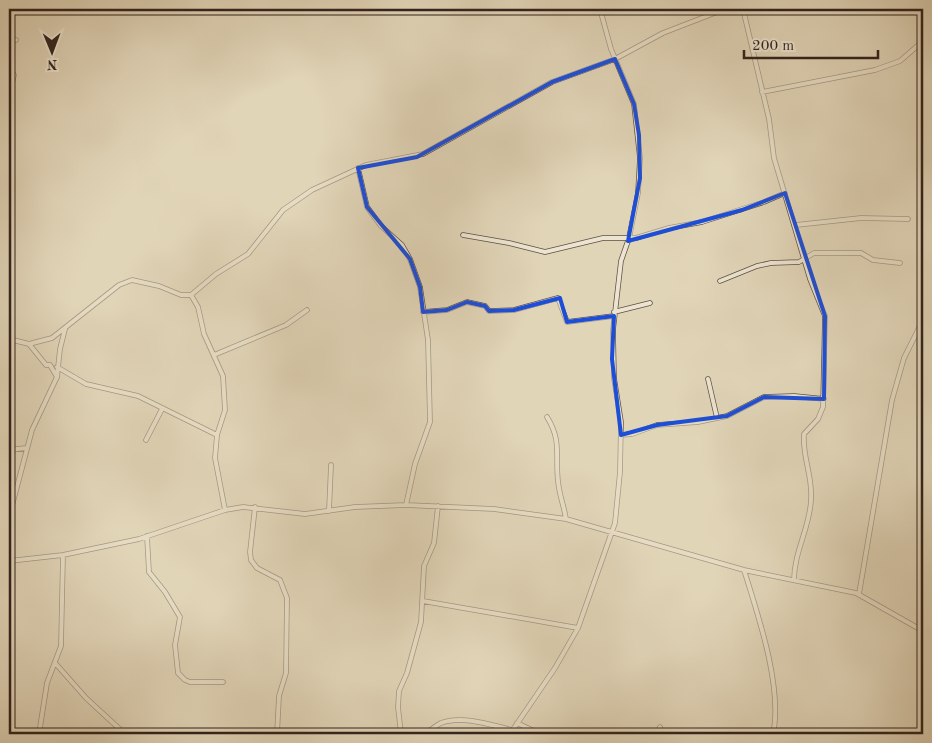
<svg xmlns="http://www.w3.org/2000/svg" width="932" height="743" viewBox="0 0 932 743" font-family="'Old Standard TT',serif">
<rect width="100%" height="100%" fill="#e1d5b8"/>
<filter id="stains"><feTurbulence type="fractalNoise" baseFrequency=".004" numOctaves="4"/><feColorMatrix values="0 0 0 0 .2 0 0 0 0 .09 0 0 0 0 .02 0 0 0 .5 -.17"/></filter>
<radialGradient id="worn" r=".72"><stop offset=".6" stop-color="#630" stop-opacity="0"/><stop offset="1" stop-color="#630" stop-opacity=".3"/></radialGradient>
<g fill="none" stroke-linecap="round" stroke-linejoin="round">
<defs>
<path id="minor" d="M743,9L769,119L774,158L810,279L825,316L823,407L818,419L804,434C802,457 813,476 811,500C810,527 794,552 794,580
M9,40H16
M9,67L14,75L9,96
M762,92L875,70L900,61L923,41
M358,168L367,207L381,226L402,245L410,259L420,287L428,340L430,422L415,464L406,505
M796,225L861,218L908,219
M463,235L509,243L545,252L603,238H636L669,228L702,222L764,202L785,193
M720,281L757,266L771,263L799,262L814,253H861L873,260L900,263
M191,295L198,307L204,334L223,376L225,410L217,435L215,458L225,510
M423,312L447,310L467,302L485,306L489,311L514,310L558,298L567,322L614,316
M614,312L650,303
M9,339L29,344L52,338L119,285L132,280L159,286L181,295H191L216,274L248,254L283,210L312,190L366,165L423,154L552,82L615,59L663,33L725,9
M29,344L46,365H50L57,377
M214,355L286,325L307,310
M57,367L86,384L138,396L217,435
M708,379L717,418
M547,417C562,441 555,455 558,481C559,494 564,506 566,519
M621,435L632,434L657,425L698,422L727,416L764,397L794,396L824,399
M146,440L162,409
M9,450L26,448
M255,507L250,552L251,560L257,568L280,580L287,598L286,673L279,696L277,734
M329,511L331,465
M9,517L32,430L57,377L60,349L65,329
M147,536L149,572L165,592L180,617L175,645L178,673L185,680L190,682H223
M9,561L63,555L139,539L225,510L243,507L305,514L355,507L406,505L494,509L566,519L744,570L856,593L923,631
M744,570C758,615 783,688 773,734
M859,594L892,400L904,358L923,320
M423,601L578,628
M56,664L86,698L125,734
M517,723L536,732L568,734
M39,734L47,683L61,646L63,555
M401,734L398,707L399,691L407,673L421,622L424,566L434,543L438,506
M424,734C430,731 435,726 441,723C463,715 491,725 512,730
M510,734L555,668L578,628L615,523L620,472L621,422L614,378L613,330L621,261L629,238L638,193L640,158L634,104L611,49L600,9
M657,734L660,727"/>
</defs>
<!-- minor casing -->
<use href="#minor" stroke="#5c5044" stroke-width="5.5"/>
<!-- minor -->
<use href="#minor" stroke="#ece4d1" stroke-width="4"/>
</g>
<!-- marked area -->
<path d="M0 0H932V743H0ZM615,59L634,104L639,135L640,178L628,241L742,210L785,193L825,316L824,399L764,397L727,416L657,425L621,435L612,359L614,316L567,322L560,298L514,310L489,311L485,306L467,302L447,310L423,312L420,287L410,259L367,207L358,168L417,157L552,82Z" fill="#e1d5b8" fill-opacity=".55" fill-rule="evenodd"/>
<path fill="none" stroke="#1d4ed8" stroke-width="4" stroke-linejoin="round" d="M615,59L634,104L639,135L640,178L628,241L742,210L785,193L825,316L824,399L764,397L727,416L657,425L621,435L612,359L614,316L567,322L560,298L514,310L489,311L485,306L467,302L447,310L423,312L420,287L410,259L367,207L358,168L417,157L552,82Z"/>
<!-- margin -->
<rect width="932" height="743" fill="none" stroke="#e1d5b8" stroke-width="30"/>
<rect x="10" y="10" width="912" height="723" fill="none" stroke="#30231d" stroke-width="2.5"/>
<rect x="15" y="15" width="902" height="713" fill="none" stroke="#30231d"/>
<!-- north arrow -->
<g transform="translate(52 52) rotate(179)" stroke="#ece4d1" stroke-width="4" paint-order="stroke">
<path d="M0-4L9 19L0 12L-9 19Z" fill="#30231d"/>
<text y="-8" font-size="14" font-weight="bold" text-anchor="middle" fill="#30231d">N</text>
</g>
<!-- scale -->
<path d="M744 50v8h134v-8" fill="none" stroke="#30231d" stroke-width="2.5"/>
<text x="752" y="50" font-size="15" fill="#30231d" stroke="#ece4d1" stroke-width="4" paint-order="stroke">200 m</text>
<rect width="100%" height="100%" filter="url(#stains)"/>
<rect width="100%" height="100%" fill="url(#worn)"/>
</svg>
